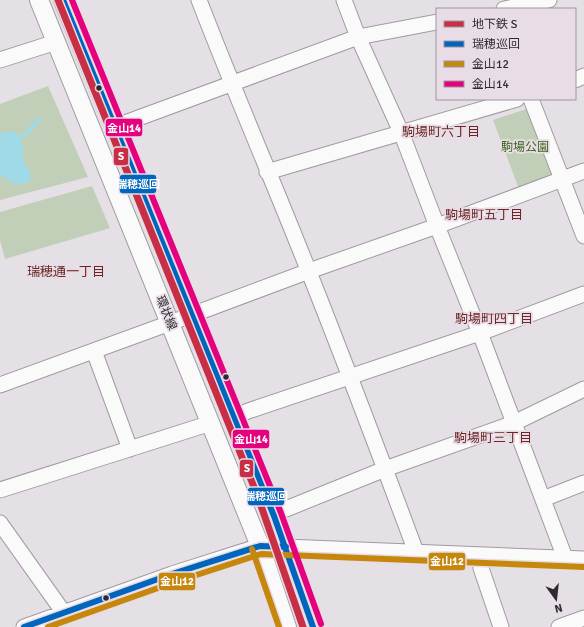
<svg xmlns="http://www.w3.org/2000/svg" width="584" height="627" viewBox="0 0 584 627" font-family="Signika,'Noto Sans JP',sans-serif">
<rect width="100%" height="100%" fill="#e5e0e5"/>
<!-- green -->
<path fill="#c1ceb8" d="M48,86L88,177L0,200V104Z
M532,107L557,175L519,189L493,120Z
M92,186L110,228L5,259L0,240V212Z"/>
<!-- water -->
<path fill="#a0dae6" d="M7,132H16L23,145V161C29,167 31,172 30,182L15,185L4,177L0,176V134Z"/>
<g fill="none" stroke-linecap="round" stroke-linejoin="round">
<!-- stream -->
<path stroke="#a0dae6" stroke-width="4" d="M16,140C25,134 33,129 38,119"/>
<defs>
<path id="minor" d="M199,0C234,91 273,181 309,272C346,365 381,458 416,552
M344,0L358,37L401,132L437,226L480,333L565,558
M504,9L549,0
M0,60L56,42
M575,80L584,76
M531,99L584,236
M114,127L358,37L437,22
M267,172L517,99
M94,351L130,449
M0,385L170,323L309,271L437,226L584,171
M233,418L248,411L480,333L584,294
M0,490L211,423
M543,499L584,483
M286,509L385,469L514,423L584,389
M0,523L64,613
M479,555L481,568L501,627
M24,627L172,574L260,546L584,559
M559,627L584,618"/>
<path id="major" d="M39,0L260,546L287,627
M63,0L274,516L313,627"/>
</defs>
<!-- minor casing -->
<use href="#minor" stroke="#9f9b9f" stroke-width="17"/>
<!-- major casing -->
<use href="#major" stroke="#9f9b9f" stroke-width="20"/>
<!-- minor -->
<use href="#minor" stroke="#fbfafb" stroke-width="15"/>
<!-- major -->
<use href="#major" stroke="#fbfafb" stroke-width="18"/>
<defs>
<path id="bus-1" d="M63,0L274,516L313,627
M24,627L172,574L260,546L286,547"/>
<path id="bus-2" d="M252,549L279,627
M48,627L175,582L261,554L584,567"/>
<path id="bus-3" d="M72,0L281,513L321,624"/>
</defs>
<!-- bus-1 casing -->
<use href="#bus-1" stroke="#e8dde7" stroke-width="9"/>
<!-- bus-2 casing -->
<use href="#bus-2" stroke="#e8dde7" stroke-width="9"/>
<!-- bus-3 casing -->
<use href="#bus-3" stroke="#e8dde7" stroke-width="9"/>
<!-- bus-1 -->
<use href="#bus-1" stroke="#0065bd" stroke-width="6"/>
<!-- bus-2 -->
<use href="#bus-2" stroke="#c5870c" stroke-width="6"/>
<!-- bus-3 -->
<use href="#bus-3" stroke="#e5007d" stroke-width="6"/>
<defs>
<path id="metro-1" d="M58,0L258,497L303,627"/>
</defs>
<!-- metro-1 casing -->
<use href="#metro-1" stroke="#e8dde7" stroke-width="10"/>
<!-- metro-1 -->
<use href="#metro-1" stroke="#c92f44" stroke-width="7"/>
</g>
<!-- markers -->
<g fill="#2e2a2e" stroke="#e8dde7" stroke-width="1.5">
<circle cx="99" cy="88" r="3.5"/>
<circle cx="226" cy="377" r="3.5"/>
<circle cx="106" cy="598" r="3.5"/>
</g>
<g text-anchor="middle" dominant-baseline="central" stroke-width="3.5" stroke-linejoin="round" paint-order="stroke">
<!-- park labels -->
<g font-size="12" fill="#3a6518" stroke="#e8dde7">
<text x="525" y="147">駒場公園</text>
</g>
<!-- street labels -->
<g font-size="12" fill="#2e2a2e" stroke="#e8dde7">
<text transform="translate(166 313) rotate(68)">環状線</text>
</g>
<!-- neighbourhood labels -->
<g font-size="13" fill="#6c2725" stroke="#e8dde7">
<text x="441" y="132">駒場町六丁目</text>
<text x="484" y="215">駒場町五丁目</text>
<text x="66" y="272">瑞穂通一丁目</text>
<text x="494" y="319">駒場町四丁目</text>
<text x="493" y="438">駒場町三丁目</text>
</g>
</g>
<g stroke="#e8dde7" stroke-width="1.5">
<rect x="105" y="118" width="38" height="19" rx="4" fill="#e5007d"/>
<rect x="113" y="147" width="16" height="19" rx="4" fill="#c92f44"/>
<rect x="119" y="174" width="38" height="20" rx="4" fill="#0065bd"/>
<rect x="232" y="429" width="38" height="20" rx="4" fill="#e5007d"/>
<rect x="239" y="459" width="15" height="19" rx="4" fill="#c92f44"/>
<rect x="247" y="487" width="38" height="19" rx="4" fill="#0065bd"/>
<rect x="428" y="552" width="38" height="19" rx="4" fill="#c5870c"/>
<rect x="158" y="572" width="38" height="19" rx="4" fill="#c5870c"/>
</g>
<g font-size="11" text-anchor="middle" font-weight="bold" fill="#fff">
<text x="124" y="132">金山14</text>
<text x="121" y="160">S</text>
<text x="138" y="188">瑞穂巡回</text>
<text x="251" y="443">金山14</text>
<text x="247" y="472">S</text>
<text x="266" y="500">瑞穂巡回</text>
<text x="447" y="565">金山12</text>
<text x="177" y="585">金山12</text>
</g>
<!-- legend -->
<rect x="436" y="8" width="140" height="92" fill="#e8dde7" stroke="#9e959d"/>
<rect x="444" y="21" width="20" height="6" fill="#c92f44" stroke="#9e959d"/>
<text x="472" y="28" font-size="12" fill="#2e2a2e">地下鉄 S</text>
<rect x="444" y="41" width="20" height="6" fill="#0065bd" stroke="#9e959d"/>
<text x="472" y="48" font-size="12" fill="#2e2a2e">瑞穂巡回</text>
<rect x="444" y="61" width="20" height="6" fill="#c5870c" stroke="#9e959d"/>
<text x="472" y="68" font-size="12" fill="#2e2a2e">金山12</text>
<rect x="444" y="81" width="20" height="6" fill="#e5007d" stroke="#9e959d"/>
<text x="472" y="88" font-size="12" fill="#2e2a2e">金山14</text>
<!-- north arrow -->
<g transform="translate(556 599) rotate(165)" stroke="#e8dde7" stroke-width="3" paint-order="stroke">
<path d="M0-3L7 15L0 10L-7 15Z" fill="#2e2a2e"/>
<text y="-6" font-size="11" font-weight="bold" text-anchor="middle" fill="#2e2a2e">N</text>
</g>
</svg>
